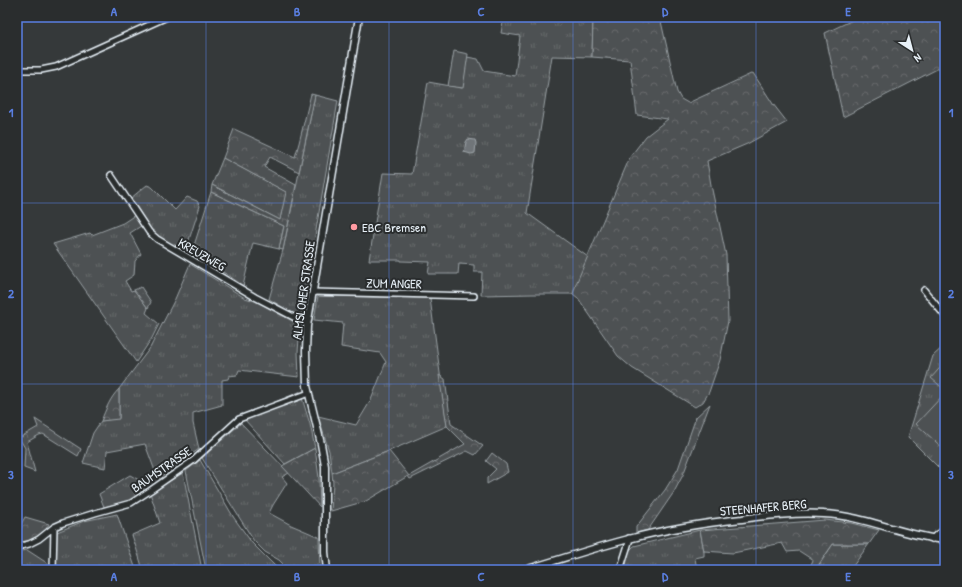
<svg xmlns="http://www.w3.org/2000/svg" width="962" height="587" viewBox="0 0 962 587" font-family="'Patrick Hand',sans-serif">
<defs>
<pattern id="grass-tufts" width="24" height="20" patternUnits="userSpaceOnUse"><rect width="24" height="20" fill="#4d5152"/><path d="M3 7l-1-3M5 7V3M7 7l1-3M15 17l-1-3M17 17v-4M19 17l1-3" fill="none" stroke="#676a6c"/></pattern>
<pattern id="forest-crowns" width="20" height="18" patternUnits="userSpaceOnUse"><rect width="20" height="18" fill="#4d5152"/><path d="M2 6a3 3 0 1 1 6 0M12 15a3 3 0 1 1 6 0" fill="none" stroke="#676a6c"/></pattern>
</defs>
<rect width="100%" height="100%" fill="#35393a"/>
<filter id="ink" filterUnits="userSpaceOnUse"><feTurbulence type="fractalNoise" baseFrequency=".025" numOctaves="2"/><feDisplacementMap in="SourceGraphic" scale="8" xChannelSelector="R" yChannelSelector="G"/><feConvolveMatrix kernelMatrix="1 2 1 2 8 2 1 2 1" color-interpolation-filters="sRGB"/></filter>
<g filter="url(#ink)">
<!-- grass -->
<path fill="url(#grass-tufts)" stroke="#9aa1a5" d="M504,17H660L593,19L592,57L552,56L527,213L588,257L573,294H533L481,295L482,272H474V265L459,264L458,274H428L430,262L401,261V260H369L383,173L412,174L428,82L462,88L467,57L478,59L484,71L515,76L520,36L501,33Z
M315,95L338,101L301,318L269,299L283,250Z
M223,158L287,192L280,220L212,185Z
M147,185L152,187L175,210L187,197L197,201L200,206L185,252L162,240L154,234L131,198Z
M211,192L284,226L279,249L253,243L243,286L228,275L191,255Z
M135,215L141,226L130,233L141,254L135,261L134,275L125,281L131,291L134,290L148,308L146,313L159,324L152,338L136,362L53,244L90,233L92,235L123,223Z
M190,264L245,298L255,301L300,325L298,352L299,377L239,370L237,375L229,376L228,379L222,380V405L193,413V423L199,449L158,479L145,444L107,451L105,468L83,463L93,433L101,421L119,418V389L150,348L175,299Z
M318,296L430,298L447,426L389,451L332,473L329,451L318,416L356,425L371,400L386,362L380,353L341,347L343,323L314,320Z
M945,345V474L908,437L933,356Z
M302,398L310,424L315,448L285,464L244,419Z
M241,423L289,473L282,477L287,483L273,505L269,513L291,525L319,537L320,570H289L279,560L265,552L254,541L202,458Z
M200,460L234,518L252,543L279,570H206L186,471Z
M183,473L202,570H142L141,563L132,535L160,523L150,493Z
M130,475L139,480L145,493L132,500L104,507L99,494Z
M117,514L136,570H56L57,532L84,521Z
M700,530L704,551V556L695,558L697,570H625L629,551L634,546Z
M833,544H869L850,570H826V568L819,565Z
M27,550L47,563V570H17V552Z"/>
<!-- forest -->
<path fill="url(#forest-crowns)" stroke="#9aa1a5" d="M660,17L677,92L681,99L688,103L753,73L773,104L787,122L747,144L707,161L711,185L726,255L728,321L720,360L709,392L703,402L695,407L632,368L618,356L578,298L573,294L576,284L630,157L646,136L668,119L637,115L630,60L592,57L593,19Z
M859,17H945V65L843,117L825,33Z
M311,94L315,95L299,172L270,157L264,167L296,185L283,250L279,249L284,226L211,192L212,185L280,220L286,192L223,158L234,129L295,157L299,143Z
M141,287L151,302L148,308L134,290Z
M439,375L445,379L451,424L483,446L475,455L467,451L410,479L408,476L366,501L331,511L333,483L332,473L389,451L409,476L465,444L447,426Z
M119,389V419L101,421C106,409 110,398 119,389Z
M710,404L683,475L674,492L648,530L636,533V527L665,490L678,469L696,417Z
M35,419L81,449L78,456L43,434L39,435L27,442L35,472L24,468L25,448L19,438L38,427Z
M315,448L319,478L320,507L282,466Z
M492,453L506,464L508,472L487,484V478L496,469L486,461Z
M25,517L49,524C43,537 30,543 17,546V526H20Z
M825,520L851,523L879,530L869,544H833L815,570L810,567L813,560L799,551L787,552L782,543L733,553L704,551L700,530Z"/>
<!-- pitch -->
<path fill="#4d5152" stroke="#9aa1a5" d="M454,51L468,54L463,88L448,86Z
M945,362V390L931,378Z
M945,393V450L916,424Z"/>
<!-- water -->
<path fill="#707579" stroke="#a0a7ac" d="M468,139L475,140L476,143L475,153L471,154L464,152L466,142Z"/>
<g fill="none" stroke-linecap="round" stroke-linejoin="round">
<!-- stream -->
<path stroke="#a0a7ac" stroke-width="1.5" d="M274,403L300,392
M251,411L265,406"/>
<defs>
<path id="minor" d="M17,69L19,70H41L56,67L167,17
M111,175L149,232L157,239L255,297L307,324
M924,290L945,316
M313,292L474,296
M932,539L937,534L945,530
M17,547L29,544L39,539L54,527L63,523L95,513L131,503L151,490L194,460L239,419L309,393
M53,570L54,527
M620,570L629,542V538"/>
<path id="tertiary" d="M327,570L325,552V466L321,444L307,386L306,351L307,326L359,17
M524,570C559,560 593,548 629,539C666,529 704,523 742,519C769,515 796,512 824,514C866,516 903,536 945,540"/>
</defs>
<!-- minor casing -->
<use href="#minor" stroke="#e8f1f8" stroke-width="8"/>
<!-- tertiary casing -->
<use href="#tertiary" stroke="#e8f1f8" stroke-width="9"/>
<!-- minor -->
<use href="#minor" stroke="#2a2d2e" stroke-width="5"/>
<!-- tertiary -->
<use href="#tertiary" stroke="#2a2d2e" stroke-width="6"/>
</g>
</g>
<!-- grid -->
<path fill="none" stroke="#5a7fe2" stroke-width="1" stroke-opacity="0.55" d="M206,17V570M389,17V570M573,17V570M756,17V570M17,203H945M17,384H945"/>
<!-- markers -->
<circle fill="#ff9aa2" stroke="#2a2d2e" stroke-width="1.5" cx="354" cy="227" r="4"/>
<g text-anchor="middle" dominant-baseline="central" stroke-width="4" stroke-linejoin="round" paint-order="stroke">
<!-- poi labels -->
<g font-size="13" fill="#e8f1f8" stroke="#2a2d2e" text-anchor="start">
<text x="362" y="227">EBC Bremsen</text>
</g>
<!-- street labels -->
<g font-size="13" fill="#e8f1f8" stroke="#2a2d2e">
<text transform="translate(202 254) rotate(30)">KREUZWEG</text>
<text transform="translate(394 283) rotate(1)">ZUM ANGER</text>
<text transform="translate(303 290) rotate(-82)">ALMSLOHER STRASSE</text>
<text transform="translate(161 469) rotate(-35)">BAUMSTRASSE</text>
<text transform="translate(763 507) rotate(-5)">STEENHAFER BERG</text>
</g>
</g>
<!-- margin -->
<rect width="962" height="587" fill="none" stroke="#2a2d2e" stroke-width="44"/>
<!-- north arrow -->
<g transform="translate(912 50) rotate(144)" stroke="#2a2d2e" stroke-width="3" paint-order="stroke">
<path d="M0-3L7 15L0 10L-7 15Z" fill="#e8f1f8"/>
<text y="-6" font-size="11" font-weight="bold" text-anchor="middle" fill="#e8f1f8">N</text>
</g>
<rect x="22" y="22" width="918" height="543" fill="none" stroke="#5a7fe2" stroke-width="1.5"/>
<g font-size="13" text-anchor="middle" font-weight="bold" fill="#5a7fe2">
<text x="114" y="16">A</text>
<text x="297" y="16">B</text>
<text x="481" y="16">C</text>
<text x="665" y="16">D</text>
<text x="848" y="16">E</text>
<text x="11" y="117">1</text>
<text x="951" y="117">1</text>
<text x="11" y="298">2</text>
<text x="951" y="298">2</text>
<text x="11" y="479">3</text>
<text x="951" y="479">3</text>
<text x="114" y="581">A</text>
<text x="297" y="581">B</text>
<text x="481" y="581">C</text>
<text x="665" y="581">D</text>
<text x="848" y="581">E</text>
</g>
</svg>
